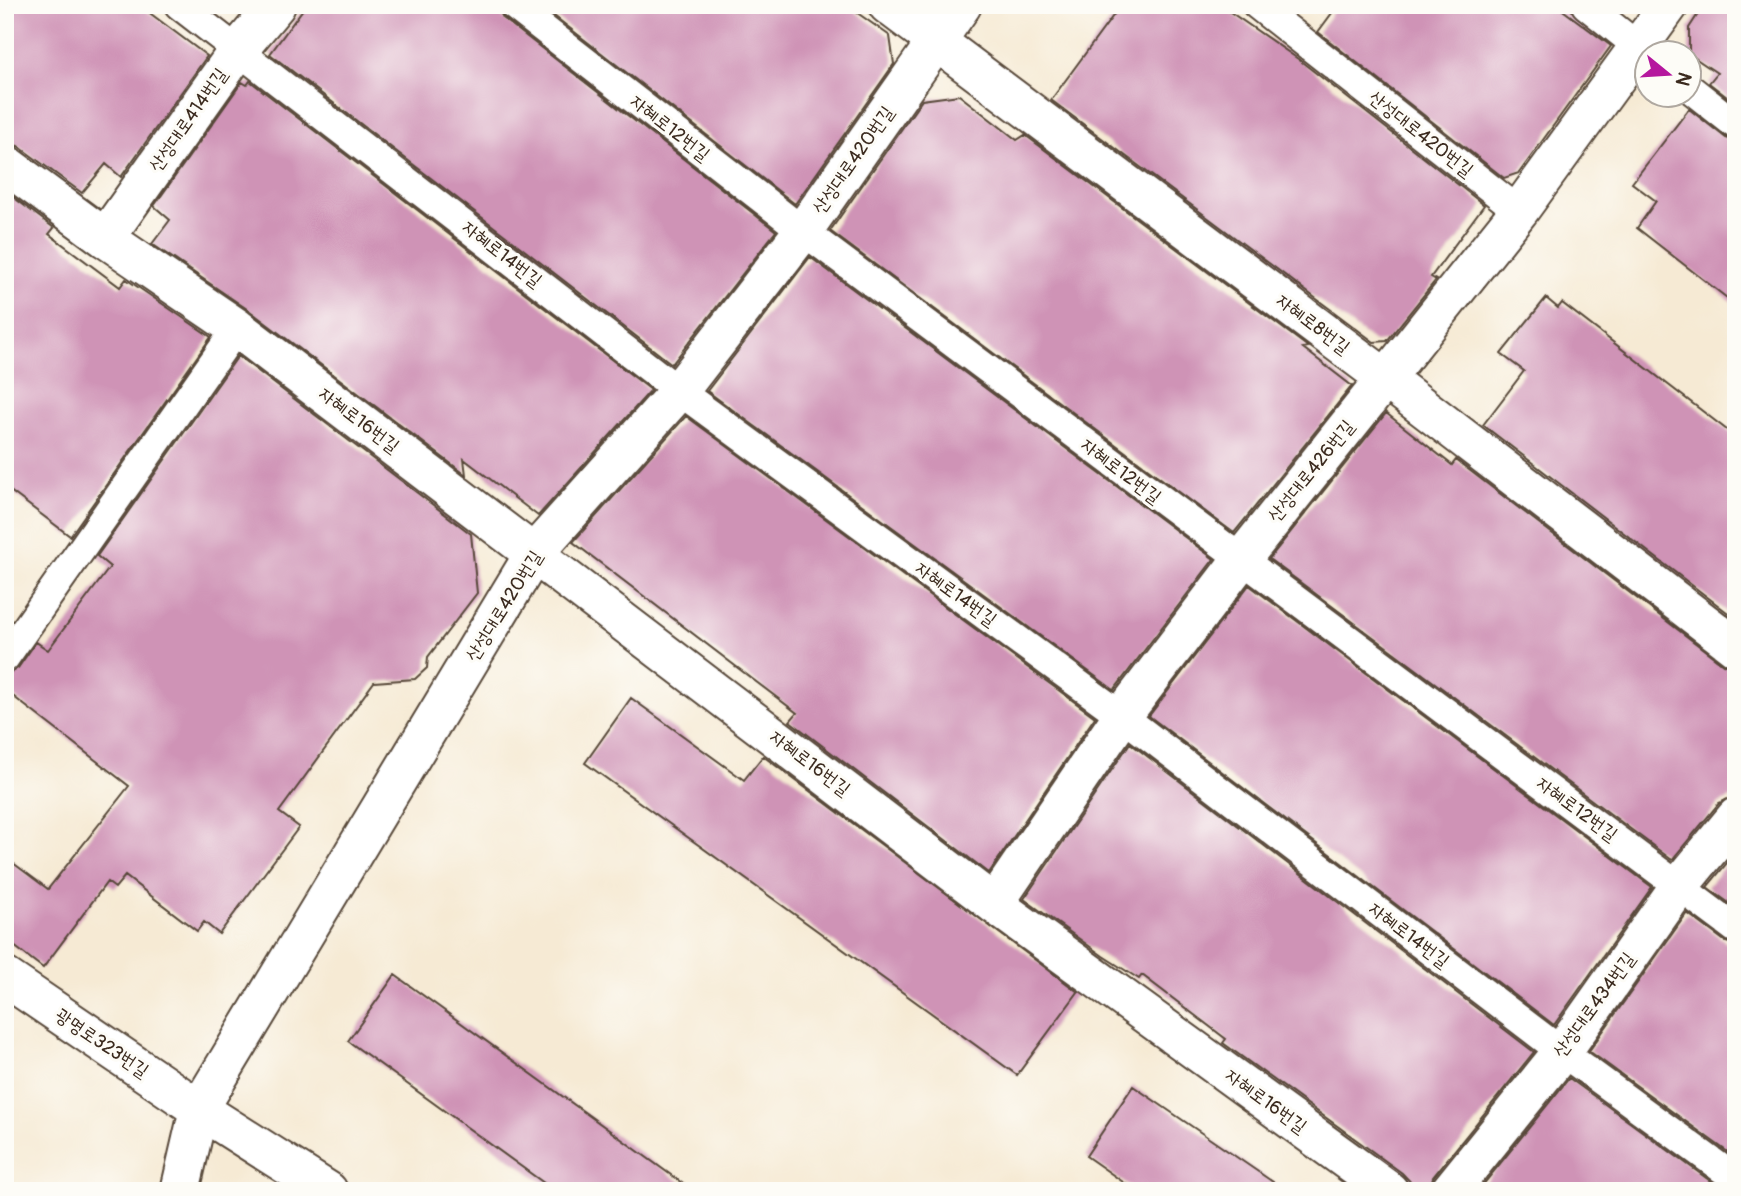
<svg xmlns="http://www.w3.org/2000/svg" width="1741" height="1196" viewBox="0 0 1741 1196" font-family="Pangolin,'Poor Story',sans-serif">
<rect width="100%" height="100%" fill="#fdfcf7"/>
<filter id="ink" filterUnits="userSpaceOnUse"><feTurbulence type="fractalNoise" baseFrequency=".0143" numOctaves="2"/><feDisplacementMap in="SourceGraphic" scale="14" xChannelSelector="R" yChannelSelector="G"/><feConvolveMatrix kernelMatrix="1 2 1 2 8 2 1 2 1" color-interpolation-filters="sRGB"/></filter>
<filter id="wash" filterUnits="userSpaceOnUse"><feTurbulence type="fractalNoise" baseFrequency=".00686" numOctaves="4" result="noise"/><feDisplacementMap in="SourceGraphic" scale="28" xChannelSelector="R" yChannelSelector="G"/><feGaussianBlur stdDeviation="1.57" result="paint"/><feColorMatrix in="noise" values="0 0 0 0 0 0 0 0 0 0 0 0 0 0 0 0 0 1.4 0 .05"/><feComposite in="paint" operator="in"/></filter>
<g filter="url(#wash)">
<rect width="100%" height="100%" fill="#f6ead4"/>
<g id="blocks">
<!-- building -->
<path fill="#cf93b6" d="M5,5H139L207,56L121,177L106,164L82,193L18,146L5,143Z
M306,5H497L503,18L776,231L672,364L270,54Z
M540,5H846L890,36L894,64L795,204Z
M1121,5H1220L1298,59L1484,205L1431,277L1436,280L1387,341L1374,342L1051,100Z
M1338,5H1556L1611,46L1519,173L1504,178L1318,32Z
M1704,5H1736V104L1709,83L1717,73L1689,54V28Z
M250,81L651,390L538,516L464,459L466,475L250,311L152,244L170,220L154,206L242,82L247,85Z
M959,95L1017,140L1025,135L1308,347L1303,348L1352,386L1234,533L830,231L922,100Z
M1689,109L1726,138L1736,141V305L1637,228L1656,201L1632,183Z
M5,191L54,228L49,234L120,287L126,279L211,337L70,536L5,487Z
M810,257L1214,559L1114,690L707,391Z
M1546,298L1558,308L1562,303L1736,437V619L1483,425L1524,371L1501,354Z
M238,356L471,534L477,593L428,657L427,668L415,679L374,682L279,812L299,827L219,934L204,922L197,931L125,876L115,888L107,882L43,968L5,939V857L48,889L129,786L5,690V674L18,668L36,642L48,650L110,567L97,556Z
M1386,413L1452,465L1456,460L1723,664L1736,668V796L1719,803L1672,860L1269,559Z
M686,416L1095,717L989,873L790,721L797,713L573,542Z
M1249,585L1652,887L1554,1025L1149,716Z
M631,698L744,780L763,756L1078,992L1017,1075L585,763Z
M1130,743L1534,1052L1433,1177L1429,1191H1419L1402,1173L1223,1043L1226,1039L1142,975L1139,979L1103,956L1024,899Z
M1736,852V908L1707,887Z
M1687,913L1726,942L1736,945V1158L1589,1051Z
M395,975L693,1191H555L348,1041Z
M1569,1078L1724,1191H1478Z
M1133,1086L1286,1191H1136L1086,1156Z"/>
</g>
</g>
<g filter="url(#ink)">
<use href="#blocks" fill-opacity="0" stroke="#574739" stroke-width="2"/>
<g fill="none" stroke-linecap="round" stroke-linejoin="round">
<defs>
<path id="lane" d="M179,5L679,391L1122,716L1562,1052L1736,1179
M513,5L803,231L1736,929
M1257,5L1519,211
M1586,5L1646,53
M1688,87L1736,125
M5,658L237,328"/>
<path id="street" d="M888,5L1385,378L1736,647
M5,164L105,238L237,328L994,904L1389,1191
M105,238L239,49L276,5
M994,904L1122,716L1240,561L1519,211L1669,5
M5,977L199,1109L328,1191
M180,1191L199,1109L535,552L679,391L803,231L962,5
M1450,1191L1562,1052L1680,885L1736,817"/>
</defs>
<!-- lane casing -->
<use href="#lane" stroke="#574739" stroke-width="32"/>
<!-- street casing -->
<use href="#street" stroke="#574739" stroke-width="42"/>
<!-- lane -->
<use href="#lane" stroke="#fff" stroke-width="28"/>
<!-- street -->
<use href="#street" stroke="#fff" stroke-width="38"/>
</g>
</g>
<g text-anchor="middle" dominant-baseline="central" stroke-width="6" stroke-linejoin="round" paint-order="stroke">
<!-- street labels -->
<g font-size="19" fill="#3b2a1e" stroke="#fdfcf7">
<text transform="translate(188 120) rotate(-55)">산성대로414번길</text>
<text transform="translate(670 128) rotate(38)">자혜로12번길</text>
<text transform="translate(1421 134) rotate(38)">산성대로420번길</text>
<text transform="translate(853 160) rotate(-55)">산성대로420번길</text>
<text transform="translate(502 254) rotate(38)">자혜로14번길</text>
<text transform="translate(1313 324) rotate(37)">자혜로8번길</text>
<text transform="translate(359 420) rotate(37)">자혜로16번길</text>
<text transform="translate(1121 471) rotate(37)">자혜로12번길</text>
<text transform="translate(1311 471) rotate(-51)">산성대로426번길</text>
<text transform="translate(956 594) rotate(36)">자혜로14번길</text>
<text transform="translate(504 606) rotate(-58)">산성대로420번길</text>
<text transform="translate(810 763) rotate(37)">자혜로16번길</text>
<text transform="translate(1577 809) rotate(36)">자혜로12번길</text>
<text transform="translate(1409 935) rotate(37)">자혜로14번길</text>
<text transform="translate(1594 1005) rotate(-54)">산성대로434번길</text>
<text transform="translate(102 1043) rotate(34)">광명로323번길</text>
<text transform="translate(1266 1101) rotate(36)">자혜로16번길</text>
</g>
</g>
<!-- margin -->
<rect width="1741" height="1196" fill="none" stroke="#fdfcf7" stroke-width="28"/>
<!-- north arrow -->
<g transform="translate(1668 74) rotate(108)"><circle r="33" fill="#fdfcf7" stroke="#afa8a0" stroke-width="2"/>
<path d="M0-5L12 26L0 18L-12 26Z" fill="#b5179e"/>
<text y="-10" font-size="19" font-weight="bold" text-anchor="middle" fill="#3b2a1e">N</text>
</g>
</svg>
